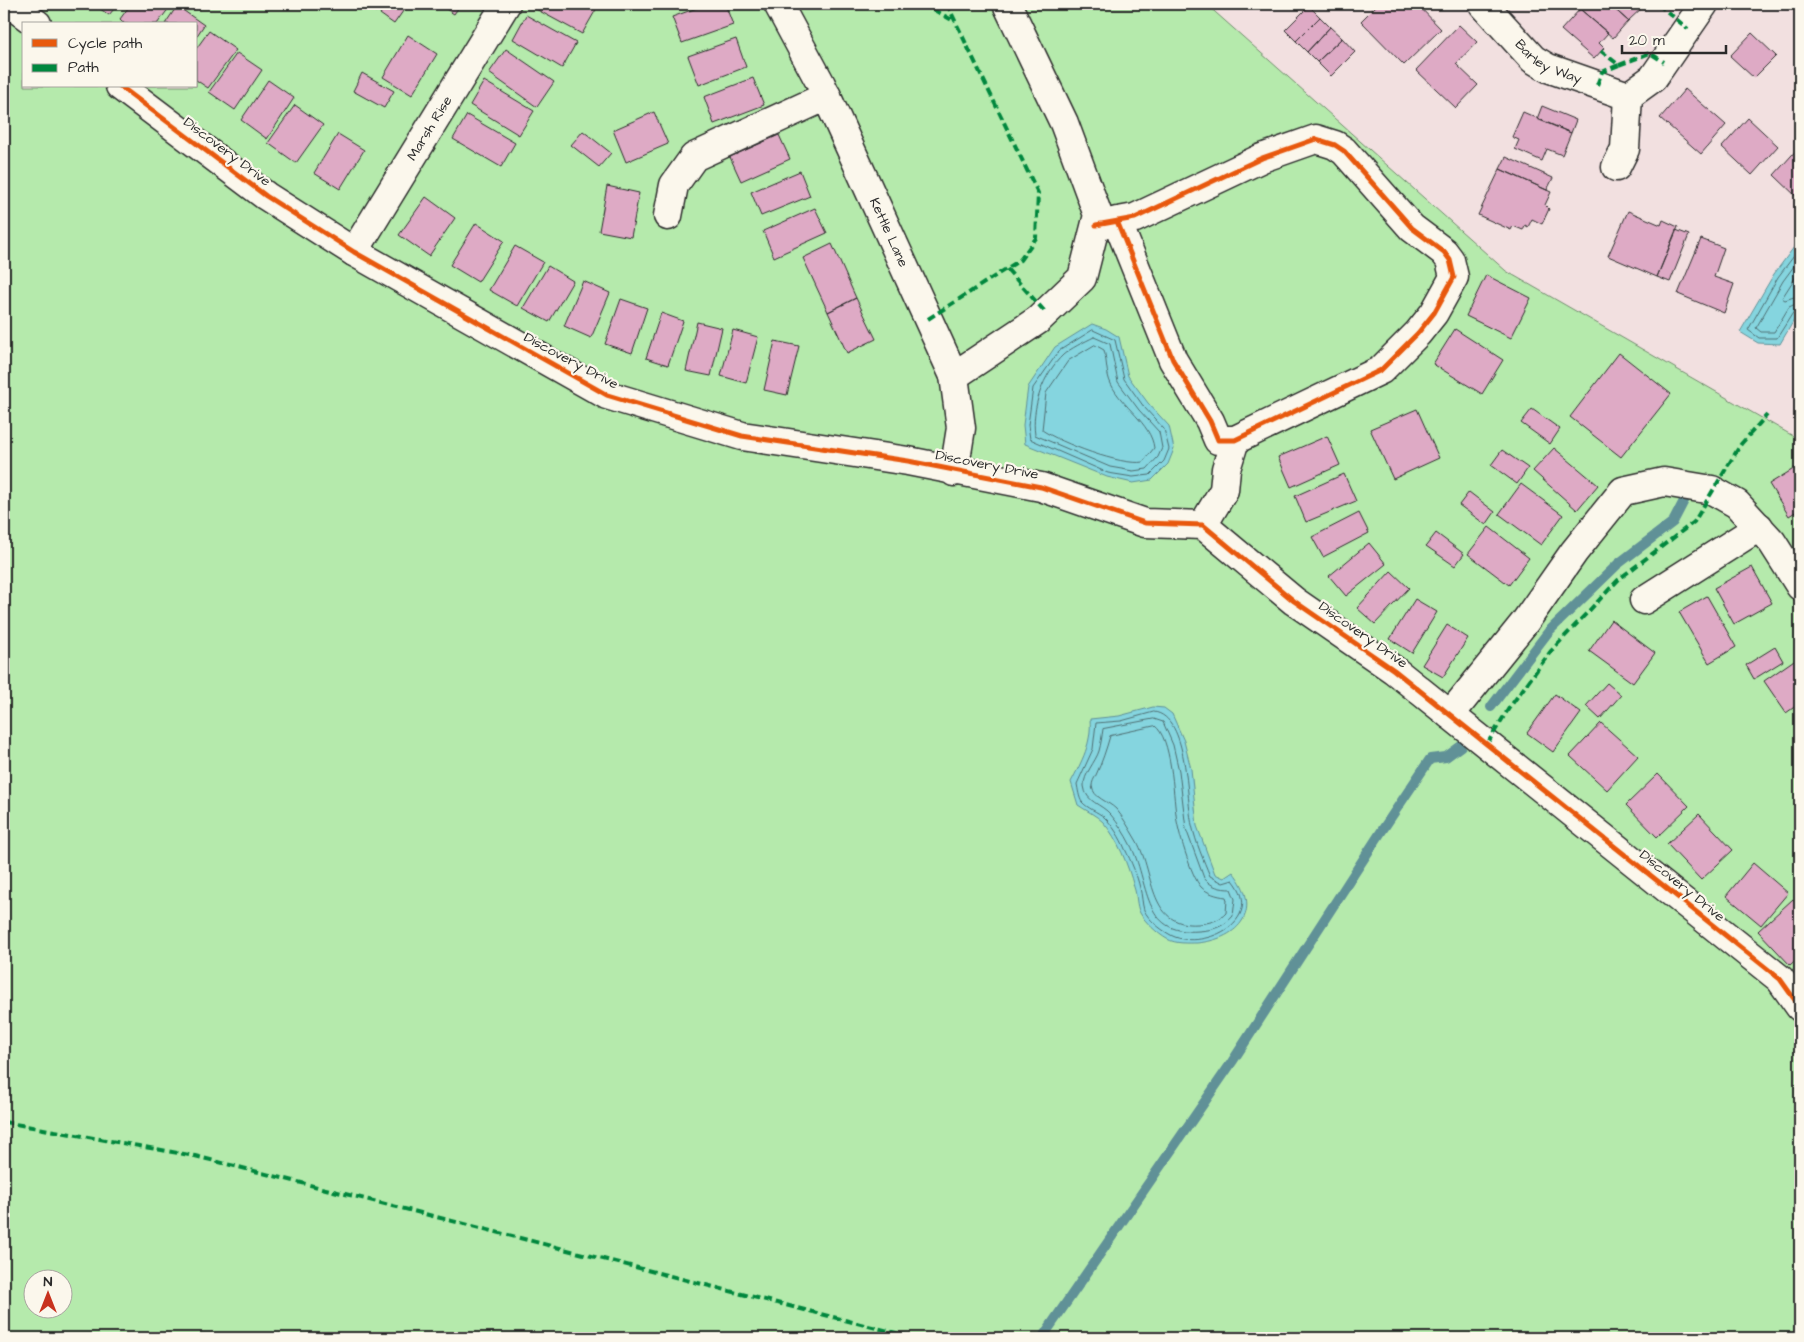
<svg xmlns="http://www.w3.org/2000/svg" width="1804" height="1342" viewBox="0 0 1804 1342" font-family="'Architects Daughter',sans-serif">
<rect width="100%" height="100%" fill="#f2e0e0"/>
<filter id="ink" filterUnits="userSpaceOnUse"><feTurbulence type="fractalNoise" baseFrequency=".02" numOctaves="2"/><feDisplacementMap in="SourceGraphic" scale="10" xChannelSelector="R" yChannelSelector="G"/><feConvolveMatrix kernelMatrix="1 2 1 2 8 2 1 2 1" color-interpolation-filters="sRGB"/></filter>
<g filter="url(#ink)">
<!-- green -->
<path fill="#b5eaac" stroke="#708a6c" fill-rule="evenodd" d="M4,4H1206L1506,271L1800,440V1338H4ZM24,24H196V86H24ZM32,1280H62V1310H32Z"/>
<!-- water -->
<path fill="#85d5df" stroke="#619197" d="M1800,239V310L1780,344L1758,343L1740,332L1774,274Z
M1092,324L1106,329L1119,337L1128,376L1148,403L1169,426L1174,449L1168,464L1152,480L1133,483L1107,477L1025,444L1023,425L1028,387L1055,347Z
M1153,707L1164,708L1172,714L1184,741L1191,769L1197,826L1215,874L1224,878L1233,872C1263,909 1241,939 1197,943C1188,943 1176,944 1167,939C1158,934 1145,922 1140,913C1136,905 1137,895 1134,887C1128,865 1118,839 1103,822C1096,815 1085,810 1078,805L1071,782C1082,761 1092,743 1090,719L1119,716Z"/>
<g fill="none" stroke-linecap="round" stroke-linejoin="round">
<!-- shore -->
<path stroke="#4f6f73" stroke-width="1" d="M1800,248L1778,277L1748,330L1759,338H1777L1794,311L1800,309
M1800,258L1783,281L1756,328L1761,332H1774L1789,307L1800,302
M1800,270L1782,298L1785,300L1800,295
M1093,330L1115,340L1124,379L1144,407L1164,429L1169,449L1164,461L1150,475L1133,477L1108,473L1030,439L1028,425L1033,388L1059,351Z
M1094,337L1110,344L1118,382L1139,410L1159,432L1162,448L1158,457L1147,469L1133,471L1110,467L1035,435C1031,408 1043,374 1063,355C1071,348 1084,342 1094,337Z
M1095,345L1104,350C1107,361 1106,374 1111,384C1122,407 1151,423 1154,448L1143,462C1121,466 1061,443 1042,430L1046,393L1068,361Z
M1154,712C1189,716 1186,800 1192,825C1196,843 1203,859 1210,876L1223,883L1233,880C1268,922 1199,953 1169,934C1160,929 1148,919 1144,910C1142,904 1142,895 1140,888C1137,875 1131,861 1125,849C1121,839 1112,824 1104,817C1098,812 1087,808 1082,802C1079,798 1078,789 1077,784L1093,749L1096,723L1121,721Z
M1154,719L1163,722L1173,745L1179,771L1186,829L1204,878C1211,887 1221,889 1231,889L1235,899L1233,916C1224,927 1213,930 1199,931C1141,936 1150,882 1130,844C1125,834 1118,823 1111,815C1101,803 1086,803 1084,786C1083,775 1096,761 1099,751C1101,744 1102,736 1103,729Z
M1155,726C1172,738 1173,794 1176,814C1177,829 1191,876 1201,887C1207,893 1217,896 1226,897L1227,900L1226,913C1219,921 1209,923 1198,924C1147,928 1155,870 1135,838C1129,828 1123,817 1116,809C1108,801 1093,798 1092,786C1092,782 1094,779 1096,775C1102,762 1106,750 1110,736Z"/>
<!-- stream -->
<path stroke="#619197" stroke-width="10" d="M1491,707L1549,631L1618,564L1673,522L1686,497
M1042,1338L1232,1062L1381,832L1430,759L1446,757L1461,746"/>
</g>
<!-- building -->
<path fill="#deaac5" stroke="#2b2b2b" d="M93,4H118L109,15Z
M131,4H172L157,24H125L120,19Z
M363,4H382L376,12Z
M387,4H408L394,24L380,14Z
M438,4H461L454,14Z
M533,4H593L598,6L582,34L532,7Z
M708,4H725L733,25L682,43L672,17Z
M1378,4H1417L1441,29L1404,65L1361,21Z
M1585,4H1609L1628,21L1613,38L1580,9Z
M1609,4H1642L1644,6L1628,21Z
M177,6L204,25L196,37V24H165Z
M1309,6L1320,17L1296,41L1285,30Z
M1580,9L1608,33L1599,43L1604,48L1594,59L1561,30Z
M526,15L576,43L562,68L513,39Z
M1320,17L1330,27L1307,52L1296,41Z
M1459,25L1477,42L1456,64L1478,85L1456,108L1416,70Z
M1330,27L1342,38L1317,62L1307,52Z
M209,31L236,50L208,88L196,80V49Z
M1752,33L1776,56L1754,78L1730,56Z
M408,35L437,54L412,95L383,77Z
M1342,38L1355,52L1331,76L1317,62Z
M736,39L746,67L699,85L688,56Z
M506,49L554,82L537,107L489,73Z
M237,53L262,70L235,110L209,92Z
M362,73L394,91L384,108L353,91Z
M753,78L764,105L714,124L704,97Z
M268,80L294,98L267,139L241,120Z
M484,81L534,111L519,135L470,105Z
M1685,89L1726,125L1701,154L1660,118Z
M295,105L323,125L296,163L268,143Z
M1542,106L1576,120L1571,133L1537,119Z
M654,112L668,144L626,162L613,130Z
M1523,112L1571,133L1562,155L1547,149L1542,161L1515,149L1519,140L1512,137Z
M467,115L515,143L501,167L453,139Z
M1748,118L1778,146L1752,175L1722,147Z
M583,131L611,153L599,167L571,145Z
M338,134L364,150L340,189L314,173Z
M779,135L790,159L741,181L730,157Z
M1800,146V200L1774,175Z
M1506,157L1553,178L1547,190L1500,169Z
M1500,169L1551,192L1545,205L1549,209L1542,224L1532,219L1528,227L1525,225L1523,230L1513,226L1511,230L1478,215Z
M800,171L810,196L761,216L751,192Z
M607,186L639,193L631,237L599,231Z
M426,197L455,218L429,256L399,235Z
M815,208L827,233L774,257L763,231Z
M1628,211L1661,225L1663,220L1678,227L1657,277L1608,256Z
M476,223L504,241L478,282L450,265Z
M1676,230L1689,235L1670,282L1657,277Z
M1701,239L1724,248L1714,277L1734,284L1724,313L1678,294Z
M832,244L856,298L828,312L803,258Z
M515,246L543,262L517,306L489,290Z
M548,266L573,281L549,322L523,308Z
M1486,275L1531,298L1511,338L1466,316Z
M583,281L610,293L591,338L564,326Z
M856,298L876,339L847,353L828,312Z
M621,299L647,308L632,353L605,344Z
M661,313L683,321L668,365L646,358Z
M697,322L722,328L711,376L686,371Z
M1455,329L1503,360L1482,394L1433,364Z
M733,330L758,337L746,383L721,376Z
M775,341L799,346L787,395L764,390Z
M1619,353L1671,394L1621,457L1570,417Z
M1417,409L1439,458L1393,479L1370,429Z
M1532,409L1560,429L1550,444L1521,423Z
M1327,436L1340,465L1291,487L1278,457Z
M1554,448L1598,485L1577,510L1533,471Z
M1502,450L1528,468L1517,484L1491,465Z
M1800,465V509L1789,516L1769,484Z
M1344,474L1356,501L1306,522L1295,496Z
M1521,484L1563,515L1541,545L1499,514Z
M1469,492L1495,512L1486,525L1459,505Z
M1359,513L1369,533L1323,557L1312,537Z
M1489,527L1529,558L1509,585L1468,554Z
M1436,533L1464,554L1455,566L1426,546Z
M1369,543L1386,564L1346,596L1329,576Z
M1752,567L1772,603L1734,624L1714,588Z
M1391,571L1409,588L1375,624L1357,608Z
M1707,596L1736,647L1709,663L1679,612Z
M1415,599L1437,612L1412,653L1390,639Z
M1611,620L1655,653L1633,683L1589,651Z
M1447,625L1468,638L1443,677L1422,665Z
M1775,647L1783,661L1754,679L1746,665Z
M1800,656V703L1786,713L1764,681Z
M1607,683L1621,695L1600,719L1586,706Z
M1555,694L1581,713L1553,752L1527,733Z
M1601,723L1638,756L1607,790L1570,756Z
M1658,774L1689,806L1657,837L1626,805Z
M1699,814L1733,850L1701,880L1667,844Z
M1753,863L1788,893L1761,925L1726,896Z
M1793,899L1800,907V956L1790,965L1758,931Z"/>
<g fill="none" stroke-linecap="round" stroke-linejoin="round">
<defs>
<g id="minor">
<path d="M10,4L37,24"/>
<path id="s1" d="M778,4L821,84L954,376L961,428L954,472"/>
<path id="s2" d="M1483,4L1533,59L1548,68L1628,96"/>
<path d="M120,86L266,196L354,252L607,395L742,436L908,461L1041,487L1145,523L1203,525L1294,601L1394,670L1780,979L1800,1007"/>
<path d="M1616,167L1625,149L1628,96L1653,78L1704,4"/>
<path d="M668,216L674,185L694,157L827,96"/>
<path d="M1096,225L1135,218L1262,158L1316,139L1335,145L1344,151L1412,228L1444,252L1450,260L1454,277L1434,313L1418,333L1381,370L1235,440H1218L1210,421L1173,360L1117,221"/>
<path id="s3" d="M354,252L506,4"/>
<path d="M954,376L1038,320L1082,278L1098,215L1064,123L1007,4"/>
<path d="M1203,525L1224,490L1226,469L1235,440"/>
<path d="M1644,600L1759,527"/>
<path d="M1450,715L1525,622L1574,552L1623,491L1664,482L1712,490L1737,504L1772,542L1800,586"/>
</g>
</defs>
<!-- minor casing -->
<use href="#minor" stroke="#2b2b2b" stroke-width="31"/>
<!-- minor -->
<use href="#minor" stroke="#fbf7ec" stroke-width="28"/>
<!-- quiet -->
<path stroke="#00873e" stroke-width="4" stroke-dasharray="8 4" stroke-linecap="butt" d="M923,4L954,21
M1658,4L1688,29
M1619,65L1650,53L1664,62
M1597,85L1602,72L1619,65L1601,51
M1007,269L1046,313
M928,319L1020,260L1036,238L1038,193L947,4
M1487,744L1509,708L1551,651L1619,579L1694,522L1741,444L1767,415
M4,1122L195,1156L916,1338"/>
<defs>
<path id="cycleway" d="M120,86L266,196L354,252L607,395L742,436L908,461L1041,487L1145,523L1203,525L1294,601L1394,670L1780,979L1800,1007
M1096,225L1135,218L1262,158L1316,139L1335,145L1344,151L1412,228L1444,252L1450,260L1454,277L1434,313L1418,333L1381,370L1235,440H1218L1210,421L1173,360L1117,221"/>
</defs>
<!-- cycleway casing -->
<use href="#cycleway" stroke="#fbf7ec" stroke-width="8"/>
<!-- cycleway -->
<use href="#cycleway" stroke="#e8590c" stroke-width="5"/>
</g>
</g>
<g text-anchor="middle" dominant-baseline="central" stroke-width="4.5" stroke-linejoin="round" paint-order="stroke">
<!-- street labels -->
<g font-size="14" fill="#2b2b2b" stroke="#fbf7ec">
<text stroke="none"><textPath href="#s2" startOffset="89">Barley Way</textPath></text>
<text stroke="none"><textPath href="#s3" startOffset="145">Marsh Rise</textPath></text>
<text transform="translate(227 152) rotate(37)">Discovery Drive</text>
<text stroke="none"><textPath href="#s1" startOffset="254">Kettle Lane</textPath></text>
<text transform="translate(571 361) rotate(28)">Discovery Drive</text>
<text transform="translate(987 465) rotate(11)">Discovery Drive</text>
<text transform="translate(1363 635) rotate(35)">Discovery Drive</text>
<text transform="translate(1682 886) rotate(39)">Discovery Drive</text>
</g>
</g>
<!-- margin -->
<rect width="1804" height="1342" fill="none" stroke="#fbf7ec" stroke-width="20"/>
<rect x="10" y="10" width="1784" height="1322" fill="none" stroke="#2b2b2b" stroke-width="2" filter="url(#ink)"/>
<!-- legend -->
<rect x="22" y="22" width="175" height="65" fill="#fbf7ec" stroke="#a8a59f"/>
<rect x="32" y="39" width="25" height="8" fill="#e8590c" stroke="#a8a59f"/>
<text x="68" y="48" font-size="15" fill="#2b2b2b">Cycle path</text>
<rect x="32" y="64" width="25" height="8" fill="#00873e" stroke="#a8a59f"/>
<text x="68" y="72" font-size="15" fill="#2b2b2b">Path</text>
<!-- north arrow -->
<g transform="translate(48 1294)"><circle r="24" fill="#fbf7ec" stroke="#a8a59f"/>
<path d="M0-4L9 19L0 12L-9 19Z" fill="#c8321e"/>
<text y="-8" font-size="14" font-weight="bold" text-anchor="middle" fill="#2b2b2b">N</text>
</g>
<!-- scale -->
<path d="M1622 45v8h104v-8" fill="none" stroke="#2b2b2b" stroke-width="2.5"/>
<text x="1629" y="45" font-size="15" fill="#2b2b2b" stroke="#fbf7ec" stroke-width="4" paint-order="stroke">20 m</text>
</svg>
